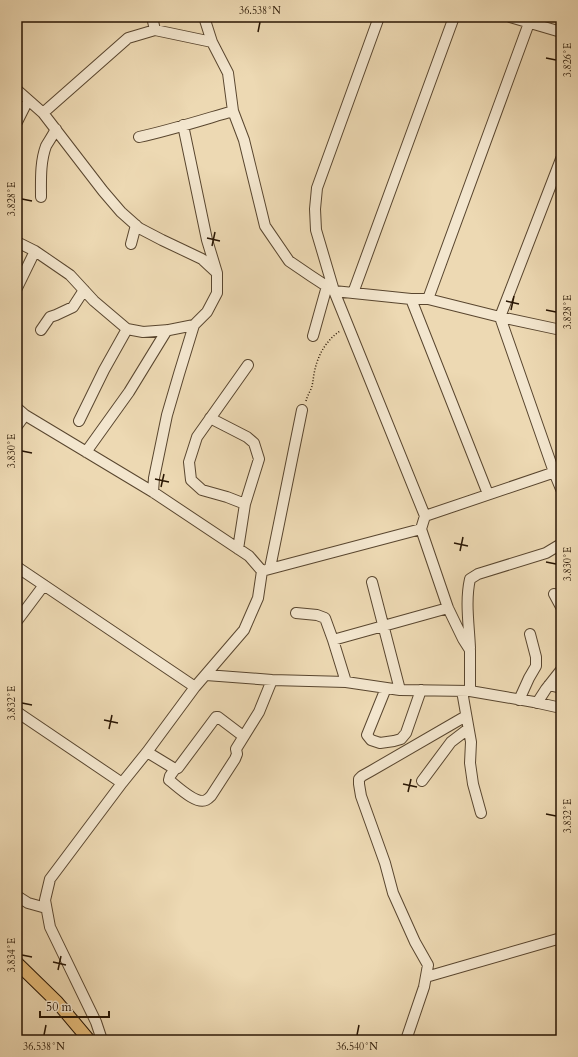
<svg xmlns="http://www.w3.org/2000/svg" width="578" height="1057" viewBox="0 0 578 1057" font-family="Cardo,serif">
<rect width="100%" height="100%" fill="#edd9b3"/>
<filter id="stains"><feTurbulence type="fractalNoise" baseFrequency=".005" numOctaves="4"/><feColorMatrix values="0 0 0 0 .2 0 0 0 0 .09 0 0 0 0 .02 0 0 0 .5 -.17"/></filter>
<radialGradient id="worn" r=".72"><stop offset=".6" stop-color="#630" stop-opacity="0"/><stop offset="1" stop-color="#630" stop-opacity=".3"/></radialGradient>
<g fill="none" stroke-linecap="round" stroke-linejoin="round">
<defs>
<path id="minor" d="M152,17L155,30
M204,17L212,42
M379,17L317,188L315,209L316,230L334,291L425,516L421,529L448,608L463,639L470,650V691
M510,17L561,32
M17,90L43,113L103,191L121,212L139,228L162,240L202,259L216,272
M43,113L128,38L155,30L212,42L228,73L233,111
M17,122L28,100
M139,137C171,130 202,120 233,111L244,140L265,226L289,261L311,276L334,291L411,299H428L500,317L561,330
M561,159L500,317L554,472L561,489
M41,197C41,181 40,162 46,146C49,141 53,135 56,129
M17,242L35,251
M131,244L136,225
M17,288L35,251L70,275L94,301L127,329L143,332L169,330L194,325
M353,293L454,17
M411,299L488,494
M428,299L529,23
M41,330L50,317L56,315L73,307L84,290
M313,336L327,286
M17,408L25,415
M210,418L247,437L254,443L259,459L245,504L238,549
M79,421L104,370L127,329
M17,426L25,415L153,492L249,556L262,571L258,598L244,630L195,687L147,752L122,783L50,879L45,900L50,927L96,1022L102,1040
M86,452L129,392L167,330
M153,492L154,478L167,415L179,374L194,325L207,312L217,293V273L207,240L183,125
M245,504L227,497L202,490L191,480L189,462L197,437L248,365
M425,516L561,470
M17,567L195,687
M270,568L302,410
M262,571L421,529
M372,582L400,690
M554,594L561,607
M296,613L317,615L325,618L333,640L346,682
M17,621L44,585
M333,640L448,608
M470,648C469,625 465,601 470,579L478,574L546,553L561,544
M206,675L272,680L346,682L400,690L470,691L534,702L561,708
M549,685L561,688
M386,688L367,735L371,740L380,743L394,741L401,739L406,733L421,690
M462,691L471,742L470,763L473,784L481,813
M519,700L529,678L536,666V657L530,634
M537,703L546,689L561,670
M17,712L122,783
M147,752L175,769L178,768L216,717H218L243,736
M175,769L170,776L169,780C177,786 196,805 206,800C208,799 210,797 211,796L235,759L237,754L236,749L259,712L272,680
M422,781L451,742L468,729
M17,896L28,903L46,908
M426,977L561,938
M406,1040L424,987L428,965L415,942L393,893L385,863L361,796L359,784V779L362,776L371,771L466,716"/>
<path id="major" d="M17,963L57,1002L89,1040"/>
</defs>
<!-- minor casing -->
<use href="#minor" stroke="#59462f" stroke-width="12"/>
<!-- major casing -->
<use href="#major" stroke="#281503" stroke-width="14"/>
<!-- path -->
<path stroke="#281503" stroke-width="1.5" stroke-dasharray="1 2" stroke-linecap="butt" d="M306,401C307,397 309,393 311,389C313,384 313,379 314,374C317,357 325,341 340,331"/>
<!-- minor -->
<use href="#minor" stroke="#f3e6ce" stroke-width="10"/>
<!-- major -->
<use href="#major" stroke="#e6bc7a" stroke-width="12"/>
</g>
<!-- ticks -->
<path fill="none" stroke="#281503" stroke-width="1.5" d="M258,32L260,22M546,58L556,60M22,199L32,201M207,238L220,241M212,246L215,232M506,301L519,304M511,310L514,296M546,310L556,312M22,451L32,453M155,479L169,482M161,487L164,474M454,543L468,546M460,551L463,537M546,562L556,564M22,703L32,705M104,720L118,723M109,729L112,715M403,784L417,787M408,792L411,779M546,814L556,816M22,955L32,957M53,962L66,965M58,970L61,956M44,1035L46,1025M357,1035L359,1025"/>
<!-- margin -->
<rect width="578" height="1057" fill="none" stroke="#edd9b3" stroke-width="44"/>
<!-- scale -->
<path d="M40 1011v6h69v-6" fill="none" stroke="#281503" stroke-width="2"/>
<text x="46" y="1011" font-size="12" fill="#281503" stroke="#f3e6ce" stroke-width="3" paint-order="stroke">50 m</text>
<rect x="22" y="22" width="534" height="1013" fill="none" stroke="#281503" stroke-width="1.5"/>
<g font-size="10" text-anchor="middle" fill="#281503">
<text x="260" y="14">36.538°N</text>
<text transform="translate(567 60) rotate(-90)" y="4">3.826°E</text>
<text transform="translate(11 199) rotate(-90)" y="4">3.828°E</text>
<text transform="translate(567 312) rotate(-90)" y="4">3.828°E</text>
<text transform="translate(11 451) rotate(-90)" y="4">3.830°E</text>
<text transform="translate(567 564) rotate(-90)" y="4">3.830°E</text>
<text transform="translate(11 703) rotate(-90)" y="4">3.832°E</text>
<text transform="translate(567 816) rotate(-90)" y="4">3.832°E</text>
<text transform="translate(11 955) rotate(-90)" y="4">3.834°E</text>
<text x="44" y="1050">36.538°N</text>
<text x="357" y="1050">36.540°N</text>
</g>
<rect width="100%" height="100%" filter="url(#stains)"/>
<rect width="100%" height="100%" fill="url(#worn)"/>
</svg>
